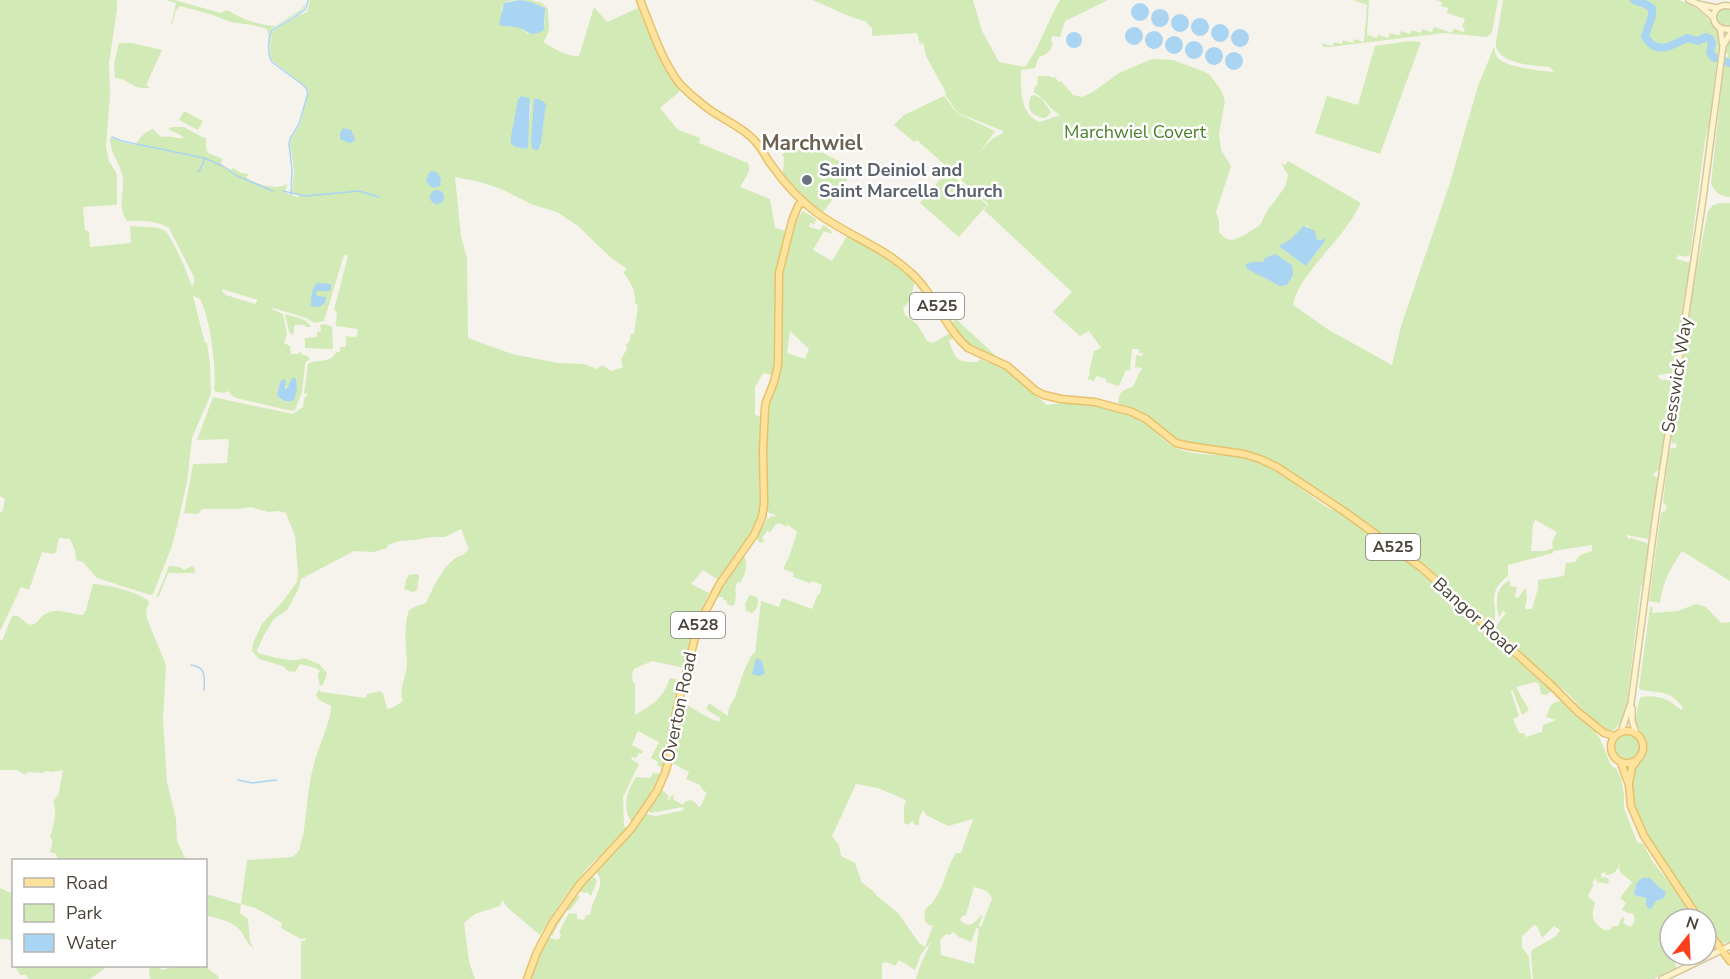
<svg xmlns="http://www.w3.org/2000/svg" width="1730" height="979" viewBox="0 0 1730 979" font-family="'Nunito Sans',sans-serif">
<rect width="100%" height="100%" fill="#f6f3ec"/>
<!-- green -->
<path fill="#d2eab5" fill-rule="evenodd" d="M0,0H117V9L109,63L110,95L106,147L109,161L117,174V204L115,205L83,207L85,230L89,232L90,247L131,243L130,226C138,227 157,226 164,230C172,235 188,276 192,286L194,283V277L169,228C156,220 142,221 127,221C116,206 126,190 122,174C118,159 110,154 110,137L121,142L136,145C138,139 146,131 153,129L161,137C170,135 176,139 184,138L179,134L169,130L171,127H184L202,137L206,138V147L208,153L223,159L220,165L231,170L233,168L241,173L249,174L246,177L248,179C259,184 275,191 287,184L285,193L297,197L303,195L292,193L294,171L290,144L292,138L300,125L309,91L305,86L273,61C268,53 270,40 273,31L298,16L307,12L310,0H531L542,3L548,9C548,23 552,31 543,42C553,48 567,57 579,56L594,7L607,22L638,8L661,63L680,91L660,108L678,130L700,138L699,143L748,163C752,171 744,180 740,187L770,199L775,228L786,231L775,273V353L772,375L763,373L755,387V415L760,416L759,492C765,527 738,553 718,580L703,570L691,584L709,593L692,631L684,668L652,661L634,669L632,674L633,683H635V715C653,704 662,700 670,678L680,680L670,722L664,769L657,765L658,762L651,758L659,742L638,731L632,745L643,751L642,754L639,753L636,758L632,757L631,759L639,764L623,797L624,826L626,828L623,833L587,868L561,902L540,935L508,908L502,900L500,906L475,914L464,923L469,962L475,979H301V941H305L306,938L301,939L281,928L282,923L255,908L241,904L240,913L248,919L250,942L254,948C246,944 245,935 239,929C231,921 216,918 206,915V894L241,904L247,860L293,857L300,849C300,842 303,837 304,830C307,808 308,786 314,764C317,751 333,715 331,706L319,700L316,695L319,689L321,692L366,698L367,694L379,691L383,693L387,709L392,708L403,701C398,688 407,676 407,663C406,645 403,628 409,610L414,607L426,603C433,588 446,558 463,555L469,549L461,529L445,537H432L414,540L400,541L388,545L387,548L374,552L354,551L301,579L298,590L287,610L274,619L264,635L257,650L258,653C270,656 293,664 304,658L319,664L327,673L323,685L320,686C319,680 316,675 320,671L316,668L300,664L295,672L288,671L283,666L259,659L252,651L253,643L262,624L283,601L297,582L298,572L295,536L286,513L279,511L268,512L251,507L239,509H202L198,514L184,513L193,464L227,463L229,439L197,440L213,397L293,414L303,407L304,399L307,395V393L304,394L308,364C318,358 329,365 336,352H340V347H346V337L341,336L357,337L358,329L336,326L337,312L334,310L348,256L344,255L324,321L314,323L306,318L273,308L272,309L283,314L287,334L284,343L290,346L291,354H298L301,351V354L307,356L310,359L306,362L305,365L302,392L295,410L292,411L236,398L232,396L229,391L224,393L216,392L214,390C217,370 210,317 200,299L193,296L205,343H207L210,364L211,394L192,438L187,482L179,518L172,546L153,594L150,595L97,578L83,562L76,560L75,551L70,539L59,538L56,552L53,554L42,552L29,590L21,587L0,631V512L3,511L5,499L0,496ZM520,0L531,2L545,8V25L528,34L519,27H508L502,12V7L509,1ZM521,96L530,101L531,106L526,149L516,147L518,99ZM534,102L545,111L540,148ZM455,177L480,182L501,189L533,205L557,212L578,226L609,256L627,269L623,272C630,281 636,291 635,303L638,305L634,334H631L630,340L626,345L627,349L621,359L623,367L611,371L602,365L597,369L584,364L558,363L512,354L468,338L467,258L461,236ZM222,289L258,300L255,304L226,295L223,293ZM296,378L297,389L287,402L280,399L277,394L280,382L285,385L287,390L289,389L291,382Z
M166,0H174L221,13L227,10C242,19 257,25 275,26L302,9L306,2L304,8L300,12L271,29C268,39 270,49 268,59C268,50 270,37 267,29L257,26L231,22L213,15L180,6L176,10L172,25H171L176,3Z
M813,0H973L982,31L999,62L1025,67C1040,47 1047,22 1060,0H1108L1065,21L1060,37L1052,36L1051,41L1053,44C1050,51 1047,55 1039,57L1035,68L1021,70C1021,88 1019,114 1040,122L1060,115C1048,109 1046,98 1033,92H1034L1035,86H1037L1038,76H1050L1052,78L1055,77L1059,82L1061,81L1073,95L1082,97L1093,92L1119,73L1152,59L1173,60L1205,72L1210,75L1221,90L1225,101L1219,134L1221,150L1231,166L1216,212L1219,221V232L1226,239L1232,240L1243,236L1260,225L1267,211L1285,187L1288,175L1281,163L1285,165L1288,161L1361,203C1356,211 1352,220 1346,227C1331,249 1297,280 1293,305L1329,330L1392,365L1401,326L1449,186L1478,86L1494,47C1495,51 1495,54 1497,57C1503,67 1542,71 1554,72L1550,67C1535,66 1494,64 1496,42C1498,28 1501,14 1503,0H1679C1695,5 1714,20 1718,36C1720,43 1718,50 1717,56H1713L1712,53L1709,54L1712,58L1716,59V67L1710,122L1705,140L1690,255L1685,257L1679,255L1676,258L1677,259L1690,263L1672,373L1658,375V377L1663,381L1664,379L1667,380V378L1670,380L1671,384L1660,467L1659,470L1654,473L1653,475L1659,479L1651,536L1649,539L1626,535L1629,539L1631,538L1647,543L1649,547L1645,585H1641L1626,710C1623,720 1617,734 1604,730C1594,728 1582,709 1575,701C1563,687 1548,679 1535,668C1520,656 1507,642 1493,630L1506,613L1503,611L1499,617C1495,603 1495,587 1510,580V586L1517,587L1515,597L1518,598L1526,587L1527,599L1525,607L1526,609H1532L1538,589V580L1564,576L1566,563L1575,562L1580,555L1592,551V545L1553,551V553L1508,565V576C1481,596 1504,610 1491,627L1422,563L1380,535L1363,520L1290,471L1261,456L1233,449L1183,442L1170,437L1119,406C1117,394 1121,390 1133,387L1140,371L1142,370V368L1135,367L1136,355L1142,356L1143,353H1139V349H1132L1130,371L1126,370L1119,386L1106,382V379L1096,376L1094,381L1087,379L1090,375L1089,371L1094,351L1101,348L1089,331L1080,336L1053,312L1072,292L984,210L988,204L917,140L914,142L894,125L904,115L944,96L957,113L995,131L980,152L992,139L1003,133V131L958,113L945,95L946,94L944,89L926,56L923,42L920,45L917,33L872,36V28L865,21L851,17ZM1305,226H1307L1316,236L1317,240L1325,241L1306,266L1280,247V245L1290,241ZM1257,262H1263L1280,286L1263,277ZM1535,520L1557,532L1552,543L1553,548L1545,551H1531L1533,525Z
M1353,0H1369L1367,35L1377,38L1378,35L1388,38L1390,33L1399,36L1401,31L1410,34L1412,30L1421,33L1422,29L1432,32L1434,27L1452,33L1454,29L1464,32L1465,28L1462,27L1465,19L1447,13L1448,8L1441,6L1442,2L1436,0H1498L1492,32L1487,37L1444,33L1329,47H1324L1321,43L1332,46L1334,42L1342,44L1343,40L1353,43L1354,39L1364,42L1367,5Z
M1728,8L1730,9V26L1726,27L1720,25L1716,16L1719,10Z
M1730,38V197C1720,196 1715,193 1711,183L1724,64H1726L1728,53L1725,54Z
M1409,41L1421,42L1380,154L1315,133L1327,96L1358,105L1375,46Z
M119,43H132L162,50L146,85L150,88C132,90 129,79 115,78L114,63Z
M1035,95L1042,99L1051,112L1046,118C1033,118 1025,109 1031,96Z
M184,111L203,121L198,130L179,120Z
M791,137L855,169L823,212L807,202L786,181V177L783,174L784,157L782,156Z
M951,174L987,205L959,237L920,203L943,176L947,179Z
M1721,203H1730V581L1682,551C1669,571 1664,579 1660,603L1649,601L1661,513L1665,511L1667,506L1663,502L1669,454L1671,448H1676L1677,444L1672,443L1671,438L1691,298L1708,211L1713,205Z
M803,211L816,219L814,224L810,223L809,227L820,230L822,226L824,225L832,232L831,234L824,231L813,250L832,261L847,236H849L882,255L915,280L910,301L903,308L905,315L917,324L927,341L933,343L950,333L953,338L949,341C956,361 957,362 978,362L979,359L1000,367L1010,373L1047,405C1075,401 1116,405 1140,420C1153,429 1163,441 1176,448C1195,457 1227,453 1248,459C1279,468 1303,492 1330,509L1336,510L1419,571L1553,690L1546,695L1541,694L1539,684L1535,682L1516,687L1529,710L1522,715L1512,689L1511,692L1519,716L1513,719L1519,733H1524L1526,737L1542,732L1543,725L1556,720L1546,717L1551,705L1558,701L1563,702L1572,713L1594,730L1600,739L1611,765L1617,770L1621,778L1624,795V808L1637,842L1643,844L1653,862L1673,887L1644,832L1635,807L1632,795L1633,778L1636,769L1645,756L1647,749L1646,740L1635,722L1639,701L1641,697C1658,694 1669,699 1681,710L1683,708C1671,690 1660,693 1641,690L1639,688L1650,607H1653L1652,613L1678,611L1696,604L1706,607L1721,623L1730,622V942L1719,944L1706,924V919H1703L1700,915L1698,919H1670V955H1673L1671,956L1677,968L1654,979H1533L1531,954L1532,950L1556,936L1560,930L1554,926L1542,938L1537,926L1534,925L1522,936V947L1529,957L1531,979H916L920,966L931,942L921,954L915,970L899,960L895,966L887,962L882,963V979H530L545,936L583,886L590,878L594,877L597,881L591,896L587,892L584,893L581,891L577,895L580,897L570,910L566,911L554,932L553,936L550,935V938L558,940L560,938L561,934L559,932L569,913L577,914V919L584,920L586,915H590C591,911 592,905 594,901C598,891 604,882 597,873L598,868L628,838L645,814L657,816L684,810L683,807L651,813L647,810L662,790L669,796L667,801L669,800L672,795L674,796L673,799L683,805L685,802L691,800L698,805V807H700L707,793L703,790L700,785L686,779L689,772L672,763L677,721L681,702C694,708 705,717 719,722L720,718L706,709L709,703L728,716L729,708L735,697L744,671L752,654L755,653L761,601L779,607L782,598L812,609L818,594H820L822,585L812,581L810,583L793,577L794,573L783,569L789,557L797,532L787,524V527L779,523L778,524H776L770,532L767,531L762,538L765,541L760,543L756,538L767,519L772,516L775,517V515L769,513L766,509L767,408L780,372L781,280L793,224ZM790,331L809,349L805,359L787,353ZM856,784L878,788L906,800L904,807V823L908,825L912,821L915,825H919V819L923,810L926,815L948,826L973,819L961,853H956C945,869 943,897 926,908C924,915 923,920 929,925L933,926L925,947L919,943L898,913L877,896L872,890L862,883L855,863L841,856L839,845L832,836ZM1620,863L1619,869L1621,873L1632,882L1620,898L1626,903L1622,910L1628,913H1633L1635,920L1631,927L1623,923L1625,919L1622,917L1618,926H1613L1610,930L1607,929L1606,931C1593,923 1590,918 1595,903L1588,896L1594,884H1592L1595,878L1597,882L1608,884L1609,880L1606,877L1601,878V874L1605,872L1606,875C1615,875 1617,870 1620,863ZM1654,881L1664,898L1656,901L1647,900L1646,898L1637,896L1634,894ZM974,887C981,889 990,890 992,899L981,927L979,926L982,917L981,915C976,922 970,930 960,920L962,916L966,915ZM976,928L979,929L974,964L941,955L940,940L946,934L951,935L952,932L955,933L957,936L971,942Z
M285,314C294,317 307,318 311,327H305V325H294V333L292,335L289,332Z
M956,319L997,357L996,358L966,345L950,324Z
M325,324L332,327L333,349L305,348V338L317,337V332L321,331L320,325Z
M744,555C748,565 746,574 740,583L737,582L735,591H736L735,604L732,606L727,604V601L724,600L723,597H716L717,594Z
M169,566L180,567L184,570L192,566L195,569L194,573H168L159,596L156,598Z
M414,574H418L419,577L417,590L413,592L404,589L406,580L409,575Z
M93,584C105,584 143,593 149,602L146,612L147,619L166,665L163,719L167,782L176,819L177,841L186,860H58L56,854L50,852C51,845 55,843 50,837C53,827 58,812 53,802L59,793L63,770L52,772L46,771L42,773L28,772L25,774L21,773L18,770H0V641L3,639L12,616H18C40,637 33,614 54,611C64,610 73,615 83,615L86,610Z
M750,595L757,597C759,604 758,608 752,613L746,611L745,603Z
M1613 747a14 14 0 1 1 28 0a14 14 0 1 1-28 0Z
M653,773L661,774L648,798L632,823C621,808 627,791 636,777L650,778Z
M0,888L13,894V943L8,939H0Z
M206,962L208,964V969L217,975L219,979H150L149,968L153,966H158L162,970L176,966H206Z
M17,966H108L90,979H29L26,975H20L16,968Z"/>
<!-- water -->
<path fill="#a9d4f2" d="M520,0L531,2L545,8L544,30C528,40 528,28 515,27C510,26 505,27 499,25L504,3Z
M1131 12a9 9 0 1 1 18 0a9 9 0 1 1-18 0Z
M1151 18a9 9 0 1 1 18 0a9 9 0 1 1-18 0Z
M1171 23a9 9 0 1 1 18 0a9 9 0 1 1-18 0Z
M1191 27a9 9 0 1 1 18 0a9 9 0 1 1-18 0Z
M1211 33a9 9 0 1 1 18 0a9 9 0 1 1-18 0Z
M1125 36a9 9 0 1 1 18 0a9 9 0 1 1-18 0Z
M1231 38a9 9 0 1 1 18 0a9 9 0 1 1-18 0Z
M1145 40a9 9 0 1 1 18 0a9 9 0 1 1-18 0Z
M1066 40a8 8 0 1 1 16 0a8 8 0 1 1-16 0Z
M1165 45a9 9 0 1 1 18 0a9 9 0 1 1-18 0Z
M1185 50a9 9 0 1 1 18 0a9 9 0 1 1-18 0Z
M1205 56a9 9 0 1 1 18 0a9 9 0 1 1-18 0Z
M1225 61a9 9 0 1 1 18 0a9 9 0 1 1-18 0Z
M521,96L529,98L530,100L528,147L526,149L516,147L511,144V137L518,99Z
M534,99H539L546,104L541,143L538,150H535L532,148L531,142Z
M343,128L351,130L355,139L353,142L349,143L340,139V133Z
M432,171L437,172L441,179L440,186L433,188L430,186L426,180L429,173Z
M430 197a7 7 0 1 1 14 0a7 7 0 1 1-14 0Z
M1304,226L1315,231L1317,240H1322L1324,237L1325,241L1306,266L1280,247V245L1290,240Z
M1275,254L1292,265L1293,275L1287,285L1280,286L1249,270L1246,267V264L1253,262H1263L1265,258Z
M317,283L331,284V290C325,293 320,289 315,293L318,296L326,297V301C322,307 317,308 311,306C311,298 311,289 317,283Z
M292,378H296L297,389L294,400C288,403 280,401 277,394L280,382L283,379L285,380L286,381L285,388L287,389Z
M756,658L762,661L765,674L759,676L752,674Z
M1642,878H1650L1659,887L1666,892L1664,898L1656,901L1651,909L1648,908L1646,905V898L1637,896L1634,894L1636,884Z"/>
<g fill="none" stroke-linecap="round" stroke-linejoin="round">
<!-- stream -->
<path stroke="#a9d4f2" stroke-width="1.5" d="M112,137L122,141L204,158
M198,172L203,164L204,158L223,166L237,176L273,191
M283,191L305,196L359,191L379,197
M291,194L292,170L289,144L290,139L299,124L308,93L306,88L303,85L272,62C267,53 268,40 272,30C276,28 304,12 305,9C306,9 308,1 308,0
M191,665C206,667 205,677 204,690
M238,780L252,783L276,780"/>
<!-- river -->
<path stroke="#a9d4f2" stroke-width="8" d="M1634,0L1645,4L1652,8V16L1645,36C1656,56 1671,46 1687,38L1698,41L1706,37L1710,39L1712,43L1710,52L1713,57L1730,63"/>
<defs>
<path id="secondary" d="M1689,0L1698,4L1717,8
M1699,5L1713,17
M1730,6C1708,2 1708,32 1730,29
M1723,46L1730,34
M1632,708V721L1636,733
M1621,732L1631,703L1655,521L1703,199L1723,46L1720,28
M1662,979L1730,946"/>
<path id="primary" d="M640,0C651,27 661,59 679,83C687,92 697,100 706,107C721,119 742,126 755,141C763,149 766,159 773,167C785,184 801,201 817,213C847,235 883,247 910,272C934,293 944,327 968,348L1007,366L1036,391L1044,395L1061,399L1095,402L1132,412L1146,419L1176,443L1189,446L1244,454L1260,459L1277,467L1345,512L1422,568L1550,684L1578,712L1604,733L1615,736
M1611 747a16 16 0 1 1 32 0a16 16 0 1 1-32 0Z
M1621,763L1629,785L1631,806L1644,836L1699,919
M1629,783L1632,767L1636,762
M1706,929L1730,961
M527,979L537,952L553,922L580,884L631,829L657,791L665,773L670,756L676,712L698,626L719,585L754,535L762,517L764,504L763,450L765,408L766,402L774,382L778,365L779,273L792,221L798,206L803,201"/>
</defs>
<!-- secondary casing -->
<use href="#secondary" stroke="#d6c79b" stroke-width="8"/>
<!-- primary casing -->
<use href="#primary" stroke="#e6c16a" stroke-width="9"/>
<!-- secondary -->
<use href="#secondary" stroke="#fff3cd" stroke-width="5"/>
<!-- primary -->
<use href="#primary" stroke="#ffe39c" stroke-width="6"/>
</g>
<!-- markers -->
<circle fill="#6b7280" stroke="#fff" stroke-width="2" cx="807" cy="180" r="6"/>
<g text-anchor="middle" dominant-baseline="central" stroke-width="5" stroke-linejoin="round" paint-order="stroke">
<!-- shield labels -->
<g fill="#fff" stroke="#817c74" stroke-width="1.5">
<rect x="910" y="293" width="54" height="26" rx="4.5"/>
<rect x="1366" y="534" width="54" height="26" rx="4.5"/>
<rect x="671" y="612" width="54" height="26" rx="4.5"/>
</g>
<g font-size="16" font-weight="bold" fill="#4b4439">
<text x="937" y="306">A525</text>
<text x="1393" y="547">A525</text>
<text x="698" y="625">A528</text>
</g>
<!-- park labels -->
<g font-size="18" fill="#4a7f2a" stroke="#fff">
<text x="1135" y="132">Marchwiel Covert</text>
</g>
<!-- worship labels -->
<g font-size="18" font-weight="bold" fill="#5b616d" stroke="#fff" text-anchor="start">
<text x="819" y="170">Saint Deiniol and<tspan x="819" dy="21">Saint Marcella Church</tspan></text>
</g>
<!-- street labels -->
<g font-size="18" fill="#4b4439" stroke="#fff">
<text transform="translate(1677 375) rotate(-81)">Sesswick Way</text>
<text transform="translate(1475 616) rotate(42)">Bangor Road</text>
<text transform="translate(679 707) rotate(-78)">Overton Road</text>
</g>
<!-- quarter labels -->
<g font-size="21" font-weight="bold" fill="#6e6250" stroke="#fff">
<text x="812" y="143">Marchwiel</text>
</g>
</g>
<!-- legend -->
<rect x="12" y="859" width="195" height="108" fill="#ffffff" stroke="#b7b4b0" stroke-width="1.5"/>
<rect x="24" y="878" width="30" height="9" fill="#ffe39c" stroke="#b7b4b0" stroke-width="1.5"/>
<text x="66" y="889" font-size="18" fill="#4b4439">Road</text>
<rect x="24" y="904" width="30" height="18" fill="#d2eab5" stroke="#b7b4b0" stroke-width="1.5"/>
<text x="66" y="919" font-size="18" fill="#4b4439">Park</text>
<rect x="24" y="934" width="30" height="18" fill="#a9d4f2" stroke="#b7b4b0" stroke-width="1.5"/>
<text x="66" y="949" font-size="18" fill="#4b4439">Water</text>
<!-- north arrow -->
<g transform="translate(1688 937) rotate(18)"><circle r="28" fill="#ffffff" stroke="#b7b4b0" stroke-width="1.5"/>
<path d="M0-4.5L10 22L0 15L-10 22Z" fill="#fc3f1d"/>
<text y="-9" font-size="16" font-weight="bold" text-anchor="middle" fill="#4b4439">N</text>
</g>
</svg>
